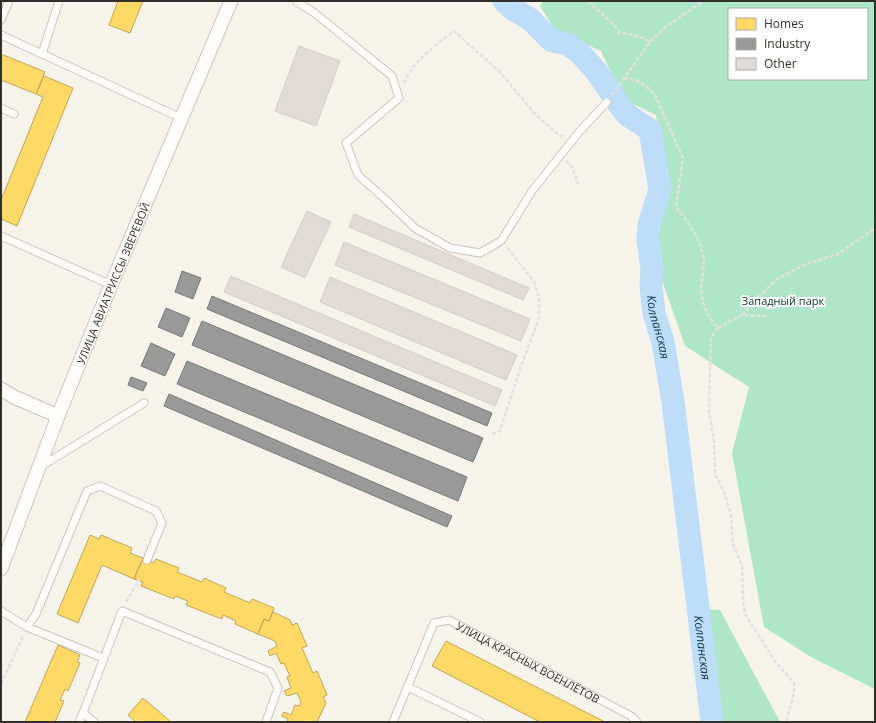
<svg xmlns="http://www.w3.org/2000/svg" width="876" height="723" viewBox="0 0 876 723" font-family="'Open Sans',sans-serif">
<rect width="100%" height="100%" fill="#f6f3ea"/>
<!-- green -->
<path fill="#aee6c7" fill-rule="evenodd" d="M543,1H875V689L811,657L764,627L732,453L749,387L685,346L648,240L659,203L665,187L656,115L623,99L601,51L555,30L540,6ZM729,9H867V79H729Z
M705,609L720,610L780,722H719Z"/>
<!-- homes -->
<path fill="#ffd966" stroke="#c1a654" d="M118,1H143L130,33L109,25Z
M1,54L45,72L36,94L1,80Z
M44,76L73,88L17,226L1,219V200L43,97L36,94Z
M90,535L99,539L101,535L132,548L130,553L143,558L134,579L102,565L78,623L57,614Z
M143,558L154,563L156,559L179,568L177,572L202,582L204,578L226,588L224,592L250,603L252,599L274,608L269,621L264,619L258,634L235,624L236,621L223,615L222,619L186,605L188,601L175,596L174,599L141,586L143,582L134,579Z
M273,612L290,620L292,625L297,623L307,646L302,648L313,673L317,671L327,695L323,697L326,703L317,722H290L287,721L288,719L282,716L284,712L291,715L295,705L299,706L301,702L297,693L287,696L284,691L291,688L287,677L290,676L284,663L281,664L276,653L270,656L268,651L277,646L275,641L258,634L264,619L269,621Z
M446,641L605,722H540L432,666Z
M58,645L80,655L77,662L80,663L68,691L65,689L60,700L64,701L55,722H25Z
M143,698L171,722H136L128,715Z"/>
<!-- industry -->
<path fill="#999" stroke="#7a7977" d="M182,271L201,278L193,299L175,292Z
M212,296L492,413L487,426L207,309Z
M166,308L190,318L182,337L158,327Z
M202,321L483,438L473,462L192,345Z
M151,343L175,354L165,376L141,366Z
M187,361L467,477L458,501L177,384Z
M131,377L147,383L143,391L128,385Z
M169,394L452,516L447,527L164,406Z"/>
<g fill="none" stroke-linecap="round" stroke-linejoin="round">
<!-- river -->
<path stroke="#bdddf8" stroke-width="23" id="s1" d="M504,1L514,10L530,19L552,41L567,44L579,52L596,71L623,110L629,116L650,130L660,189L649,225L648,240L652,269L651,287L654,313L663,342L673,402L712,722"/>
</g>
<!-- building -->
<path fill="#e0dbd5" stroke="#d2cec8" d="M299,46L340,61L316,126L275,111Z
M307,211L331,222L305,278L281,267Z
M354,214L529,288L523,300L349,227Z
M344,242L530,319L521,341L335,265Z
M231,276L502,390L495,406L224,292Z
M330,277L517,355L506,380L320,302Z"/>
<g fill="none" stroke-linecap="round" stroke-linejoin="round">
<defs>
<g id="lane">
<path d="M296,1L316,14L392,76L399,98L346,143L358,175L385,199L415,228L450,248L480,253L501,241L532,191L579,132L607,102"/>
<path d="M1,20L9,1"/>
<path d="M1,35L181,118"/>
<path d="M42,54L59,1"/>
<path d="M1,108L14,114"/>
<path d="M1,236L111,285"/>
<path d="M40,467L144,403"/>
<path d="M1,611L27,627L103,658"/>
<path d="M27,627L36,614L87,491L100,486L156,511L162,523L147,560"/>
<path d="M408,687L480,722"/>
<path d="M79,722L83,713"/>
<path d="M94,722L83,713L122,611L270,672L278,688L266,722"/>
<path id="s2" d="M393,722L434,623L449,620L631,716L637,722"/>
</g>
<g id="street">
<path d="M1,389L14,397L58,416"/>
<path id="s3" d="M1,569L58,416L111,285L231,1"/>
</g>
</defs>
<!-- lane casing -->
<use href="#lane" stroke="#c8c6bf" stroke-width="9"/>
<!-- street casing -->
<use href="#street" stroke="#c8c6bf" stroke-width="15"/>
<!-- path -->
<path stroke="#e2e1de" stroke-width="2.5" stroke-dasharray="4 2" stroke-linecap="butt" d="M588,1L613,24L620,33C631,34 640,36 650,42
M624,78L638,81L654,93L683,158L676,207C688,222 699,236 703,255C705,266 703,269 702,280C699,297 706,316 718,328L711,337L710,367L709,411L714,442L715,474L724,492L731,514L733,544L742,566L743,601L745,614L775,661L794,683V693L786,722
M404,83C413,61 436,45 454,31L500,72L536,115L560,136H563
M612,95L650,42L667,26L703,1
M566,161L572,167L578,184
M742,315L755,300L777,279L806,264L838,254L874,229L875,223
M718,328L742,315L766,316
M492,434L500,431L521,366L539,318V297L534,282L507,247
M126,602L139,580
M1,684L23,636"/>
<!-- lane -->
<use href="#lane" stroke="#fefdfc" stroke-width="7"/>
<!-- street -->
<use href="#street" stroke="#fefdfc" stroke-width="13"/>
</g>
<g text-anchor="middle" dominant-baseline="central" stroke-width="4" stroke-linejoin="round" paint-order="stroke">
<!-- street labels -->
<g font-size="11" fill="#312f29" stroke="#fff">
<text stroke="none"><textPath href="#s3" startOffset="307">УЛИЦА АВИАТРИССЫ ЗВЕРЕВОЙ</textPath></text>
<text stroke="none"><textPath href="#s2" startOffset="212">УЛИЦА КРАСНЫХ ВОЕНЛЁТОВ</textPath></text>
</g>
<!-- park labels -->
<g font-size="11" fill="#043723" stroke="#fff">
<text x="783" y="300">Западный парк</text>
</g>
<!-- water labels -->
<g font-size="12" font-style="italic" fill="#0f324d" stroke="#fff">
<text stroke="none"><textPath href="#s1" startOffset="400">Колпанская</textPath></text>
<text stroke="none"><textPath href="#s1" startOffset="724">Колпанская</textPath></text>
</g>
</g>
<!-- border -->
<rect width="876" height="723" fill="none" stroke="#312f29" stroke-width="4"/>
<!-- legend -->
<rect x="728" y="8" width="140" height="72" fill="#ffffff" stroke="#adaca9"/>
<rect x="736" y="18" width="20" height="12" fill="#ffd966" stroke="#adaca9"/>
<text x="764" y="28" font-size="12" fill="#312f29">Homes</text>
<rect x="736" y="38" width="20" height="12" fill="#999999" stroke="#adaca9"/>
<text x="764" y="48" font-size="12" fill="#312f29">Industry</text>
<rect x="736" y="58" width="20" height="12" fill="#e0dbd5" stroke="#adaca9"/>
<text x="764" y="68" font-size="12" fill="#312f29">Other</text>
</svg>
